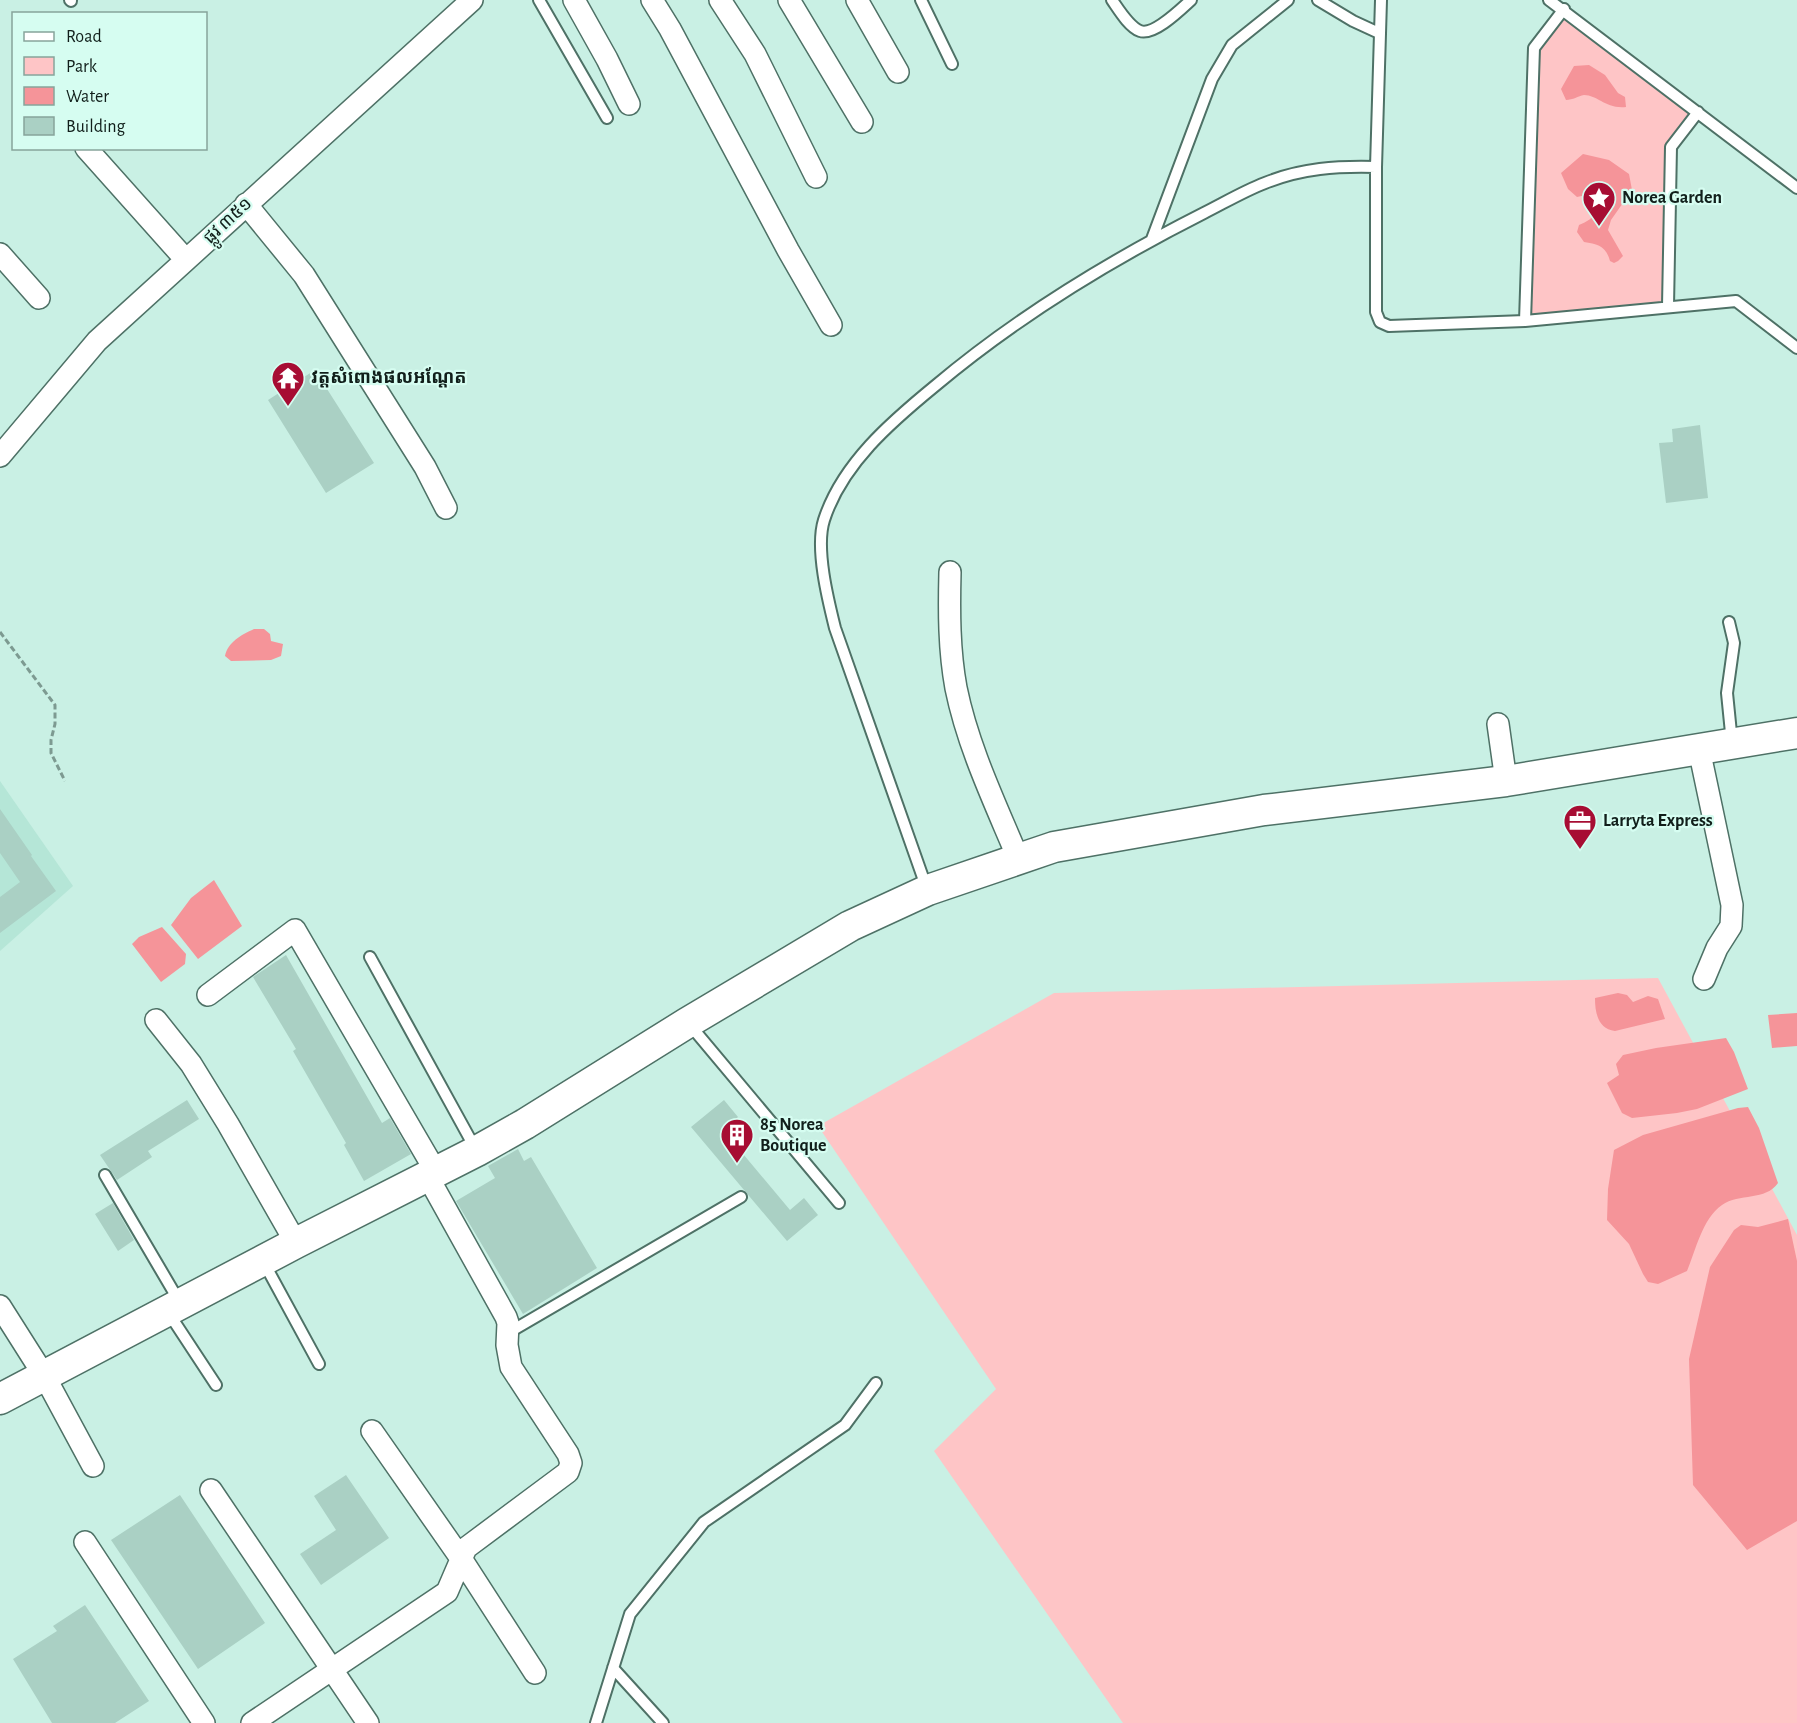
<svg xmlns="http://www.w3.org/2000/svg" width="1797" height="1723" viewBox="0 0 1797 1723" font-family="'Alegreya Sans','Noto Sans Khmer',sans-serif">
<rect width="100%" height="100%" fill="#c9f0e4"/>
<!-- built -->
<path fill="#b5e6d7" d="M0,781L73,886L0,951Z"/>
<!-- green -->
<path fill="#fec5c6" d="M1564,9L1698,112L1671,147L1668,306L1525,321L1534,48Z
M1658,978L1797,1235V1723H1123L934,1451L996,1389L818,1126L1054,993Z"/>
<!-- water -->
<path fill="#f59499" d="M1589,65L1605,75L1618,93L1625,97L1626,107C1605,109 1598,95 1584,95C1578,96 1573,100 1566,100L1561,89L1574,66Z
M1583,154L1609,160L1629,174L1632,190L1611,220L1608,230L1623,256L1618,261L1614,263L1610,261C1606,246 1598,244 1584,242L1577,232L1579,225C1595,219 1603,208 1606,191L1592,188L1586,195L1577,197L1568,189L1561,173Z
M254,629H264L270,634L271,641L283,644L281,656L271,660L231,661L225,656C228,642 241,635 254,629Z
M214,880L242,926L198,959L171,925L191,898Z
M162,927L186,954L185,964L161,982L132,944L139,937Z
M1618,993L1627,995L1633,1002L1648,996L1658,999L1665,1019L1615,1031C1598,1029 1595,1013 1595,998Z
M1797,1013V1046L1772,1048L1768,1015Z
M1726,1038L1734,1052L1748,1089L1697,1109L1677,1113L1632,1118L1622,1113L1607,1083L1619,1075L1616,1064L1623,1055L1656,1048Z
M1748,1107L1759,1128L1778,1183C1766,1201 1739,1193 1722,1205C1702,1219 1696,1250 1687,1271L1658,1284L1648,1282L1643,1274L1629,1244L1607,1220L1608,1189L1614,1150L1643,1135L1738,1108Z
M1788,1219L1797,1261V1521L1747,1550L1693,1485L1689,1359L1710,1267L1734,1230L1741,1225L1758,1227Z"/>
<!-- building -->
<path fill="#aad0c4" d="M315,370L374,463L326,493L268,400Z
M1700,425L1708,498L1666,503L1659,443L1673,442L1672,429Z
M0,809L32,855L31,856L56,891L0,933V897L20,882L0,853Z
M286,955L382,1123L390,1118L411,1154L364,1181L344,1145L346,1143L293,1051L296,1049L253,977Z
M187,1100L199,1119L148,1151L152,1157L117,1180L100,1155Z
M724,1100L738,1117L723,1130L790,1210L804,1198L818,1215L787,1241L691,1127Z
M518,1149L524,1161L531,1157L597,1268L523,1314L456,1201L495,1178L488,1166Z
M113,1203L134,1240L118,1251L95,1214Z
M346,1475L389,1538L321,1585L300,1554L336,1530L314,1496Z
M180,1495L265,1623L198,1669L111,1540Z
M85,1605L149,1701L115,1723H52L13,1659L57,1631L53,1626Z"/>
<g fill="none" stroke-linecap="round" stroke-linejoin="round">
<defs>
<path id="lane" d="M70,0L71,1
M539,0L607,118
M921,0L952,64
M1112,0C1119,10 1129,27 1140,31C1154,36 1181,9 1191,0
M1318,0L1353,21L1379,33
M1381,0L1376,167V312L1380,322L1389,326L1525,321L1736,301L1797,348
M1549,0L1797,188
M1152,239L1212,79L1232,45L1288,0
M1668,306L1671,147L1698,112
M1525,321L1534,48L1564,9
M1729,622L1734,643L1727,693L1732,743
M927,889L835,628C828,600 815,548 824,520C842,464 891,422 935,386C1017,317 1109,261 1204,213C1224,203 1244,191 1265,183C1302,168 1337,166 1376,167
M370,957L475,1148
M690,1025L839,1203
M105,1175L179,1301
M263,1261L319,1364
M168,1312L216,1385
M508,1333L741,1197
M613,1668L663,1723
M596,1723L630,1614L704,1522L845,1425L876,1383"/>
<path id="street" d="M574,0L607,59L629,104
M652,0L670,29L788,250L831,325
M720,0L755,54L816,177
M789,0L862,122
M857,0L898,72
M86,148L186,260
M246,204L304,275L425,467L446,508
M0,254L39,298
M0,456L97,341L472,0
M950,572C949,611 949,650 956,688C968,747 995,803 1018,858
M1498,724L1506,781
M1699,749L1732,905L1731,926L1717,948L1704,979
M208,995L295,930L436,1172
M156,1020L191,1064L228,1124L296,1243
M0,1306L45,1377L93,1466
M372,1431L462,1560L535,1673
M211,1490L368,1723
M85,1542L204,1723
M252,1723L447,1592L466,1548L568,1472L571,1463L568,1454L511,1367L507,1345L508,1323L506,1317L428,1177"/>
<path id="secondary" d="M0,1399L296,1243L477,1151L525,1124L687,1023L850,926L928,890L1054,847L1264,810L1506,781L1797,733"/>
</defs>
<!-- lane casing -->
<use href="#lane" stroke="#4e7166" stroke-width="14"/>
<!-- street casing -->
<use href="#street" stroke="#4e7166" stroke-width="24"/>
<!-- secondary casing -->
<use href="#secondary" stroke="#4e7166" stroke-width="33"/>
<!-- path -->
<path stroke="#7d9a91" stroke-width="3" stroke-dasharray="6 3" stroke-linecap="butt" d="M0,632L55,705V724L51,740V753L65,781"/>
<!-- lane -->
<use href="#lane" stroke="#fff" stroke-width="10"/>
<!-- street -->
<use href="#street" stroke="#fff" stroke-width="21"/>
<!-- secondary -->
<use href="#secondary" stroke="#fff" stroke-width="30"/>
</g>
<!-- icons -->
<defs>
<symbol id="sight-pin" viewBox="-11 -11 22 30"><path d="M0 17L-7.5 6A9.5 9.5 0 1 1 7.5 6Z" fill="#a70d33" stroke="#d6fdf1"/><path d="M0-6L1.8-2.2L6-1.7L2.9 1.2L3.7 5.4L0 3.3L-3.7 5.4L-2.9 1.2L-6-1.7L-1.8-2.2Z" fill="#fff"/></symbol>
<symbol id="temple-pin" viewBox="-11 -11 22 30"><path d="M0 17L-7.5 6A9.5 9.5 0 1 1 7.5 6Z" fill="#a70d33" stroke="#d6fdf1"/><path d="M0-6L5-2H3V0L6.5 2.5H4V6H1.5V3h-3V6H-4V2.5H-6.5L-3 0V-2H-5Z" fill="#fff"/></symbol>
<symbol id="office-pin" viewBox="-11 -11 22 30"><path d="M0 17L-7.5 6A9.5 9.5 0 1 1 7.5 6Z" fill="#a70d33" stroke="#d6fdf1"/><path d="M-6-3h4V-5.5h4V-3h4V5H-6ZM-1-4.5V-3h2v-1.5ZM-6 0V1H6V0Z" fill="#fff"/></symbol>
<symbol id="building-pin" viewBox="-11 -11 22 30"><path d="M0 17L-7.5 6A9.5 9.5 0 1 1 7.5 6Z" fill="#a70d33" stroke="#d6fdf1"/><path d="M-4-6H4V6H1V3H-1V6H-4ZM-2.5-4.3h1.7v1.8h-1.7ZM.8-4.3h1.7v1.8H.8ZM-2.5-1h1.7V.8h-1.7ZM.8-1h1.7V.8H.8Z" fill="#fff"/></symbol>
</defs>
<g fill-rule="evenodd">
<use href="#sight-pin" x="1580" y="179" width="38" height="52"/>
<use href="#temple-pin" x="269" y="359" width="38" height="52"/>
<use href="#office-pin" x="1561" y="802" width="38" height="52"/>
<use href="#building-pin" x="718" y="1116" width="38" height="52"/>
</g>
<g text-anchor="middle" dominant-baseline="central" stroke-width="4.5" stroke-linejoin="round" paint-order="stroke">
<!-- poi labels -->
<g font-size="18" font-weight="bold" fill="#111f1b" stroke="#d6fdf1" text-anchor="start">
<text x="1622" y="198">Norea Garden</text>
<text x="311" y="378">វត្តសំពោងផលអណ្តែត</text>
<text x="1603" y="821">Larryta Express</text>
<text x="760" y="1125">85 Norea<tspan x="760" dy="21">Boutique</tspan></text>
</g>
<!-- street labels -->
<g font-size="18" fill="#111f1b" stroke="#d6fdf1">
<text transform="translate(228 221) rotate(-43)">ផ្លូវ ៣៥១</text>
</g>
</g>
<!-- legend -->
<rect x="12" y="12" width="195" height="138" fill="#d6fdf1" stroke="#87a49b" stroke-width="1.5"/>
<rect x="24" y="32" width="30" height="9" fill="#ffffff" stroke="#87a49b" stroke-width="1.5"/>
<text x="66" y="42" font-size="18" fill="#111f1b">Road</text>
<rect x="24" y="57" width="30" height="18" fill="#fec5c6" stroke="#87a49b" stroke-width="1.5"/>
<text x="66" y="72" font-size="18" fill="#111f1b">Park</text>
<rect x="24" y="87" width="30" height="18" fill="#f59499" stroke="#87a49b" stroke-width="1.5"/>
<text x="66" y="102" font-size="18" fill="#111f1b">Water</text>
<rect x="24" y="117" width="30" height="18" fill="#aad0c4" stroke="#87a49b" stroke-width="1.5"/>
<text x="66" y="132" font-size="18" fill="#111f1b">Building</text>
</svg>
